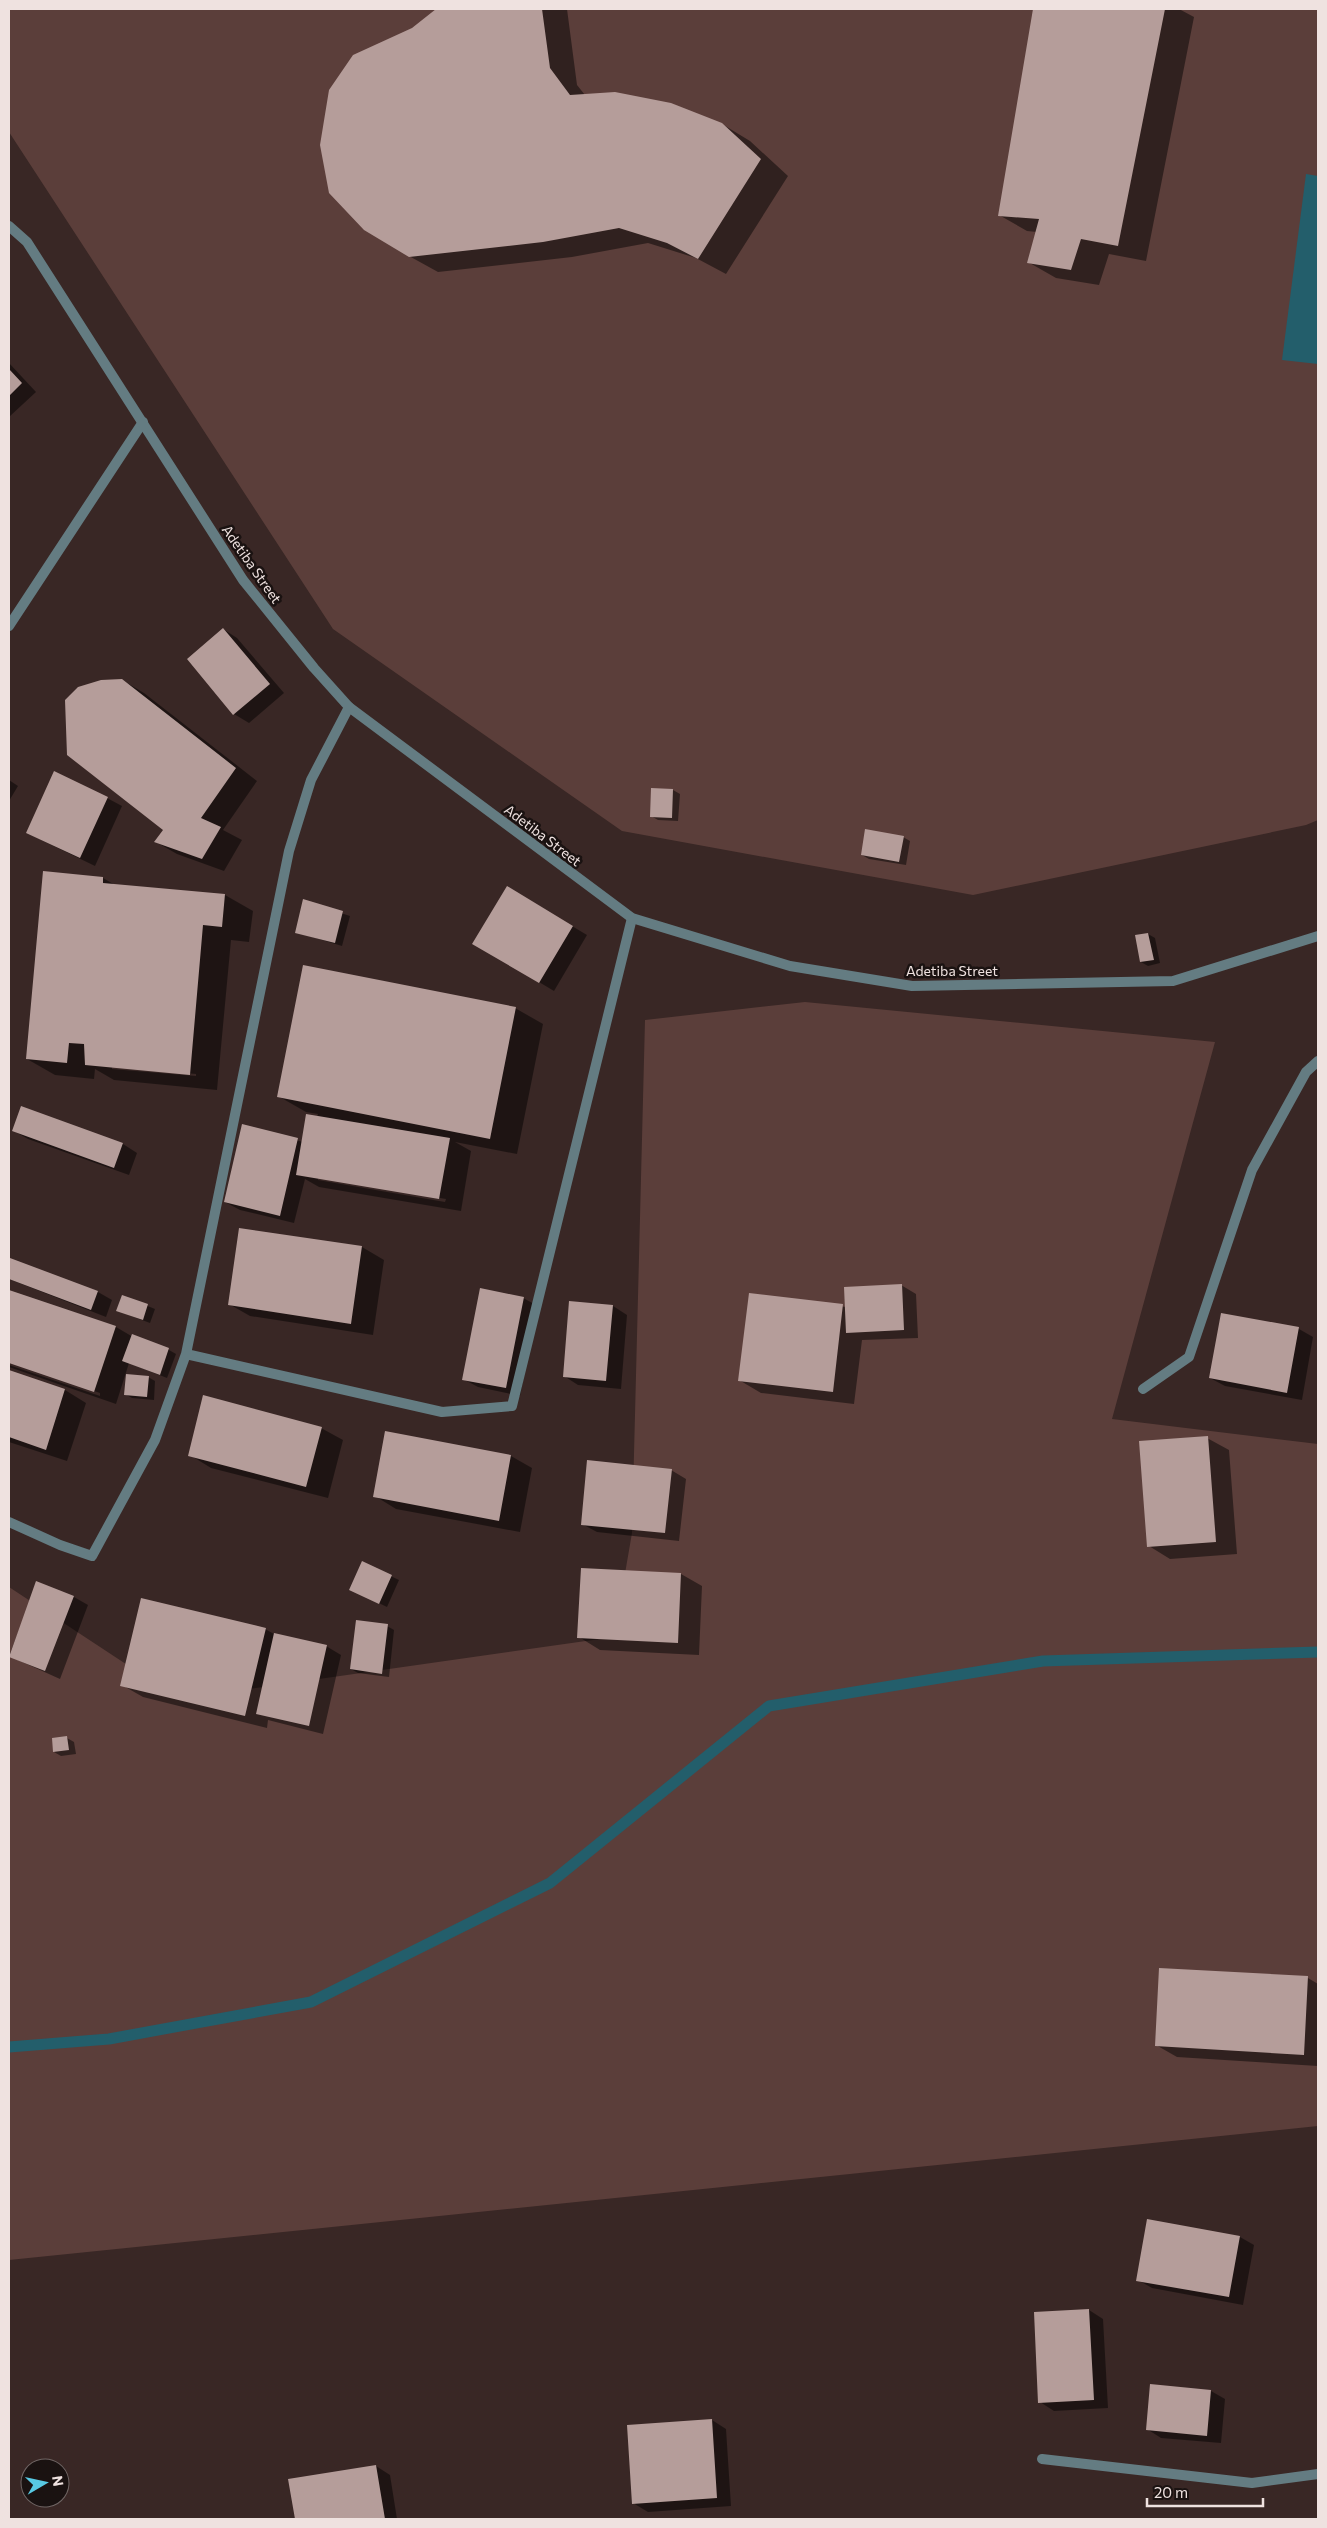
<svg xmlns="http://www.w3.org/2000/svg" width="1327" height="2528" viewBox="0 0 1327 2528" font-family="Commissioner,sans-serif">
<rect width="100%" height="100%" fill="#392725"/>
<!-- green -->
<path fill="#5b3e3a" d="M9,9H1318V820L1306,825L973,895L622,831L333,629L9,132Z
M805,1002L1215,1042L1112,1419L1318,1444V2126L9,2260V1587L179,1699L614,1637L632,1533L645,1020Z"/>
<!-- water -->
<path fill="#235e6b" d="M1306,174L1318,176V364L1282,360Z"/>
<!-- shadow -->
<path fill="#0007" fill-rule="evenodd" d="M437,9H567L577,85L585,95L722,124L750,141L788,176L726,274L696,258L648,243L572,257L438,272L409,256L413,29Z
M1034,9H1179L1194,17L1146,261L1109,254L1099,285L1056,278L1028,262L1037,232L1027,231L999,215Z
M9,363L36,392L9,417Z
M223,629L237,638L284,693L249,723L234,714L188,659Z
M122,680L144,693L257,781L223,830L242,840L224,871L177,854L156,842L165,830Z
M9,780L18,786L9,801Z
M673,790L680,794L678,821L658,820L651,816Z
M107,798L122,806L95,866L27,833Z
M903,837L910,841L906,865L869,859L862,855Z
M103,878L115,885L225,895L253,911L249,942L231,940L217,1090L114,1080L95,1069L94,1079L55,1075L27,1059ZM112,1066L196,1074V1076L112,1069Z
M508,888L587,935L554,991L474,943Z
M304,901L350,916L342,946L296,932Z
M1148,934L1155,938L1160,963L1148,966L1141,962Z
M515,1008L543,1024L517,1154L455,1142L471,1151L461,1211L319,1187L305,1179L294,1223L240,1210L225,1202L243,1126L303,1142L317,1117L318,1114L306,1112L278,1096ZM318,1178L446,1199L445,1202L318,1180Z
M14,1131L123,1144L137,1153L129,1175L28,1139Z
M240,1229L362,1247L384,1260L373,1335L250,1316L229,1304Z
M10,1260L98,1292L112,1300L106,1317L9,1279Z
M901,1285L916,1294L918,1338L862,1340L854,1404L761,1393L739,1380L750,1295L846,1307Z
M9,1291L116,1327L133,1337L169,1350L176,1354L167,1378L129,1363L116,1404L9,1367V1365L100,1396V1393L9,1362Z
M123,1296L155,1309L150,1323L118,1311Z
M523,1298L538,1306L520,1396L478,1387L463,1379Z
M613,1306L627,1315L621,1389L578,1385L564,1376Z
M1222,1315L1299,1329L1313,1337L1302,1400L1225,1386L1210,1378Z
M9,1371L65,1390L86,1403L67,1461L9,1442Z
M148,1377L155,1381L154,1400L132,1398L125,1394Z
M321,1428L343,1440L328,1498L211,1468L190,1455Z
M1207,1438L1229,1450L1237,1554L1170,1559L1149,1546Z
M511,1456L532,1468L520,1532L396,1509L375,1496Z
M671,1470L686,1479L679,1541L597,1532L582,1524Z
M363,1563L399,1580L387,1607L358,1593Z
M681,1574L702,1586L699,1655L600,1650L579,1637Z
M37,1583L74,1597L88,1605L60,1679L9,1656Z
M387,1626L394,1630L389,1677L358,1673L351,1669Z
M265,1629L274,1634L326,1646L341,1655L323,1734L268,1720L267,1728L143,1697L122,1685Z
M67,1738L74,1742L76,1754L61,1756L54,1752Z
M1308,1978L1318,1984V2066L1177,2057L1156,2045Z
M1240,2237L1254,2245L1243,2305L1152,2288L1138,2280Z
M1089,2310L1103,2319L1108,2408L1054,2411L1040,2402Z
M1211,2391L1225,2399L1221,2443L1161,2438L1147,2429Z
M712,2420L726,2429L731,2506L648,2512L633,2503Z
M376,2466L390,2475L397,2519H296L290,2480Z"/>
<g fill="none" stroke-linecap="round" stroke-linejoin="round">
<!-- stream -->
<path stroke="#235e6b" stroke-width="11" d="M9,2047L109,2039L311,2002L550,1883L769,1706L1043,1661L1318,1652"/>
</g>
<!-- building -->
<path fill="#b59d9a" d="M436,9H542L550,68L570,95L615,92L671,103L722,123L761,159L698,259L667,243L619,228L543,242L409,257L364,230L329,193L320,145L329,90L353,55L412,28Z
M1033,9H1165L1118,246L1081,239L1071,270L1027,263L1039,219L998,216Z
M9,369L22,383L9,396Z
M223,628L270,684L233,715L187,659Z
M122,679L236,768L201,818L221,827L202,859L154,842L163,830L67,755L65,700L78,687L101,680Z
M54,771L108,797L80,858L26,833Z
M651,788L673,789L672,818L650,817Z
M865,829L904,836L899,862L861,855Z
M43,871L103,877V883L225,894L222,927L203,925L190,1075L85,1065L84,1044L69,1043L67,1063L26,1059Z
M507,886L573,926L539,983L472,944Z
M303,899L343,911L335,943L295,933Z
M1148,933L1154,960L1140,962L1135,935Z
M303,965L516,1007L490,1139L277,1097Z
M21,1106L123,1143L114,1168L12,1131Z
M306,1114L450,1138L439,1199L296,1175Z
M242,1124L298,1138L280,1216L224,1202Z
M239,1228L362,1246L351,1324L228,1305Z
M10,1258L98,1291L91,1310L9,1279Z
M902,1284L904,1330L846,1333L844,1287Z
M480,1288L524,1297L506,1388L462,1380Z
M9,1290L116,1326L94,1392L9,1363Z
M749,1293L843,1304L833,1392L738,1381Z
M122,1295L148,1304L143,1320L116,1311Z
M569,1301L613,1305L606,1381L563,1377Z
M1221,1313L1299,1327L1287,1393L1209,1378Z
M132,1334L169,1348L160,1375L122,1361Z
M9,1370L65,1389L46,1450L9,1437Z
M126,1374L149,1376L147,1397L124,1395Z
M203,1395L322,1427L306,1487L188,1456Z
M385,1431L511,1455L499,1521L373,1497Z
M1208,1436L1216,1542L1147,1547L1139,1441Z
M587,1460L672,1469L665,1533L581,1525Z
M362,1561L392,1575L379,1604L349,1590Z
M581,1568L681,1573L678,1643L577,1638Z
M36,1581L74,1596L45,1671L9,1657Z
M141,1598L266,1628L245,1716L120,1686Z
M356,1620L388,1624L382,1674L350,1669Z
M274,1633L327,1645L309,1726L256,1714Z
M67,1736L69,1750L53,1752L52,1738Z
M1159,1968L1308,1976L1304,2055L1155,2046Z
M1147,2219L1240,2236L1229,2297L1136,2281Z
M1089,2309L1094,2400L1038,2403L1034,2312Z
M1150,2384L1211,2390L1207,2436L1146,2430Z
M712,2419L717,2498L632,2504L627,2425Z
M376,2465L385,2519H295L288,2479Z"/>
<g fill="none" stroke-linecap="round" stroke-linejoin="round">
<!-- minor -->
<path stroke="#647c82" stroke-width="10" d="M9,626L143,422
M186,1354L442,1412L512,1406L632,918
M1143,1389L1189,1357L1252,1170L1306,1072L1318,1061
M9,1522L60,1545L92,1556L155,1440L186,1354L289,851L311,780L349,707
M1042,2459L1252,2483L1318,2474"/>
<!-- tertiary -->
<path stroke="#647c82" stroke-width="10" d="M9,226L27,242L243,580L314,668L349,707L632,918L790,966L912,986L1173,981L1318,936"/>
</g>
<g text-anchor="middle" dominant-baseline="central" stroke-width="5" stroke-linejoin="round" paint-order="stroke">
<!-- street labels -->
<g font-size="14" fill="#efe2e0" stroke="#1a1211">
<text transform="translate(252 564) rotate(55)">Adetiba Street</text>
<text transform="translate(543 835) rotate(37)">Adetiba Street</text>
<text x="952" y="970">Adetiba Street</text>
</g>
</g>
<!-- border -->
<rect width="1327" height="2528" fill="none" stroke="#efe2e0" stroke-width="20"/>
<!-- north arrow -->
<g transform="translate(45 2483) rotate(81)"><circle r="24" fill="#1a1211" stroke="#6f6564"/>
<path d="M0-4L9 19L0 12L-9 19Z" fill="#58c9e3"/>
<text y="-8" font-size="14" font-weight="bold" text-anchor="middle" fill="#efe2e0">N</text>
</g>
<!-- scale -->
<path d="M1147 2498v8h116v-8" fill="none" stroke="#efe2e0" stroke-width="2.5"/>
<text x="1154" y="2498" font-size="15" fill="#efe2e0" stroke="#1a1211" stroke-width="4" paint-order="stroke">20 m</text>
</svg>
